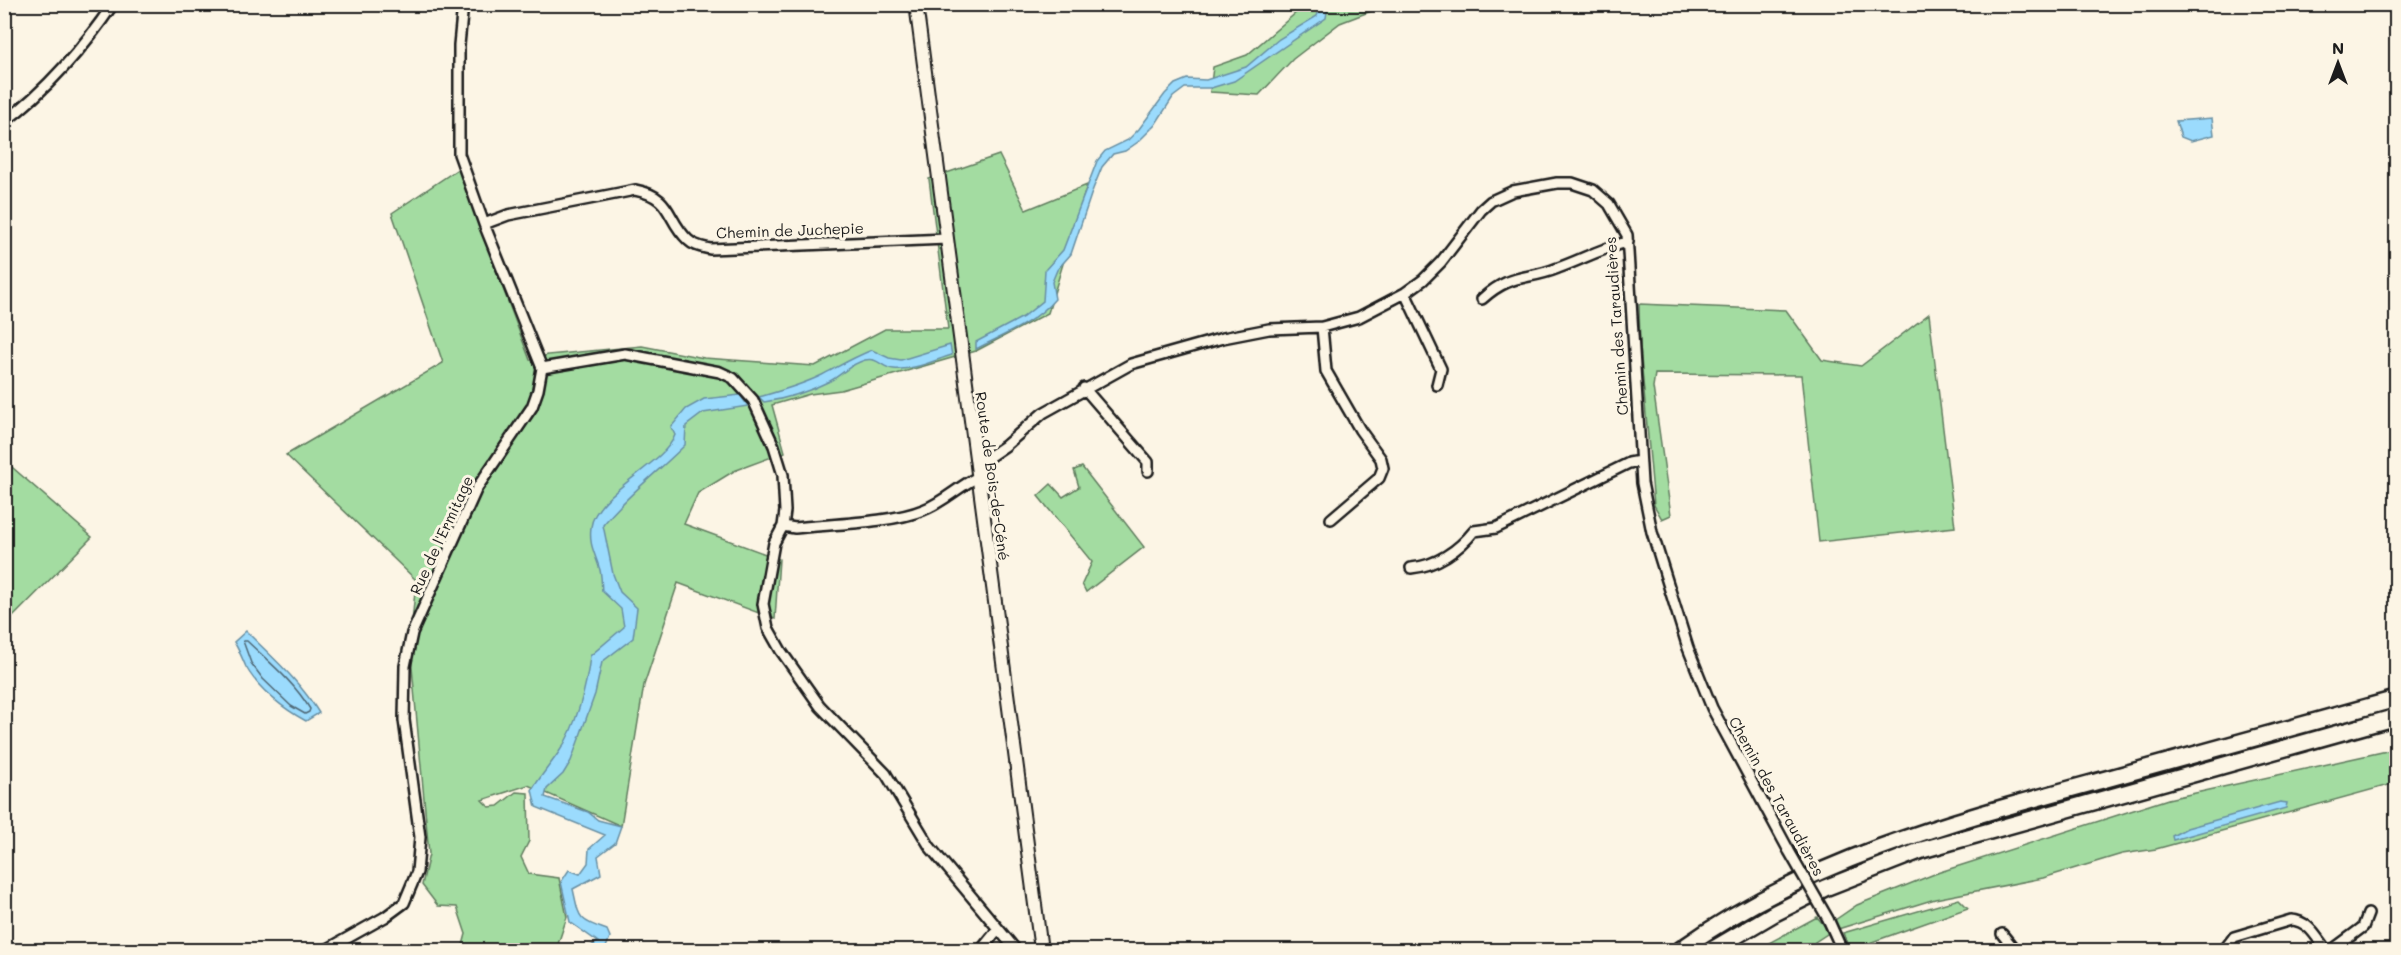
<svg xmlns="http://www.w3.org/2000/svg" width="2401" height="955" viewBox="0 0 2401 955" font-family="Mali,sans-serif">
<rect width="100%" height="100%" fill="#fcf5e5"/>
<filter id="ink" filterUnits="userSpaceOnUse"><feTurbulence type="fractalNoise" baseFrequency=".0167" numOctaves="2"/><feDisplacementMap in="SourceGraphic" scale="12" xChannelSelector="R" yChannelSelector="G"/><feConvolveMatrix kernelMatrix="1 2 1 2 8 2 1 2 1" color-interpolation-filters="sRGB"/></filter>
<g filter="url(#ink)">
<!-- green -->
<path fill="#a3dca1" stroke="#607c5e" stroke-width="1.5" d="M1305,5H1387L1340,23L1293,59L1259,95L1210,92L1213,67L1247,55Z
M999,155L1026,210L1087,185L1048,313L976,351L841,390L810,394L772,405L785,452L734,471L698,493L684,524L779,559L775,619L678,583L644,685L621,826L528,785L482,800L489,807L498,806L516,792L528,793L529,841L521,857L529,874L559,878L567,917L556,950H459L462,949L466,934L457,907L438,906L422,885L429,854L410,645L416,580L286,455L443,363L392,213L458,169L530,360L548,355L642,346L704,358L815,366L885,329H948L929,179Z
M1639,304L1786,310L1822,360L1861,366L1929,314L1955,527L1819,542L1801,375L1655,374L1653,387L1671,515L1662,519L1654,505L1640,347Z
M5,461L92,537L5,625Z
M1082,467L1144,547L1086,592L1082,584L1092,562L1038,496L1051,484L1063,497L1079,487L1074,470Z
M2396,749V783L2156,849L2122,854L2043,878L1935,899L1838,929L1835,920L1857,905L1937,873L2168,799Z
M1959,899L1968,908L1855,948L1853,950H1850L1843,933Z
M1817,917L1830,932L1815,942L1811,950H1756Z"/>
<!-- water -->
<path fill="#9bdbfd" stroke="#688fa3" stroke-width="1.5" d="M1321,5H1328L1326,18L1234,81L1211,88H1185L1173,97L1155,125L1138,142L1125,151L1113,154L1102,167L1093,189L1071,254L1057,270L1052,282L1055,299C1035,323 1003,335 976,349V342L1023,317L1043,301L1045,270L1063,250L1097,161L1105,151L1128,140L1139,129L1165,94L1175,84L1187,79L1206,80L1246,67L1279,39L1317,16Z
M2212,118L2214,135L2191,141L2181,137L2176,121Z
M950,345L952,355C935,360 912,371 894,369C882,368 878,357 865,360C850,364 843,374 830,381C810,391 786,399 764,402L759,397C780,391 802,385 822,375C839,366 854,357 872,350L889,358L901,360Z
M740,395L748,406L703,413L686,426L685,445C658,472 627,495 603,525L613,574L620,592L637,608L633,638L602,662L595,694L571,761L563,774L547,789L545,797L588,812L598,820L621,826L615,843L598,856L601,874L573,889C580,920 577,919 607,930L610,937L605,950H584L598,942L570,922L561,882L569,870L580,874L588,863L589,849L605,835L536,807L532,790C540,777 550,765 559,752C576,728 587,685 590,656L624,627L621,609L602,591C601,583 602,574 599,567C594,551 589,545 591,527C595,493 665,464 675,435L671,427L686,409L704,399Z
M246,631C272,657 300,681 319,713L306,721C284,709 259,690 246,667C242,658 239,650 234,642Z
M2280,802L2287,803L2286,808L2173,840L2172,836L2187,828Z"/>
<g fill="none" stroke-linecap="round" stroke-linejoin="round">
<!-- shore -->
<path stroke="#4f6876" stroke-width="1.5" d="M243,641H247C269,662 294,682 310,709L309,712L305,714L291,706L263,679L251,663Z"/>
<defs>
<path id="minor" d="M4,122C45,92 85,46 113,4
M484,224L508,215L635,190C673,197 665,218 688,240C694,246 702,247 710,249L947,239
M1405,293L1441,369L1437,385
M1482,299C1512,272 1526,281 1558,268C1581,260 1604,247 1628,242
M1322,327L1326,371L1360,430L1381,459L1383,468L1379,478L1331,519
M542,368L625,354L720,372L733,378L753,400L774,446L783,475L785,511L783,526L774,543L763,604L768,628L781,651L820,706L886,774L930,847L1016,950
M1084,388L1148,462V471
M976,463L983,461L1005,446L1043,413L1131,364L1223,338L1269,329L1322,327L1359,317L1405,293L1423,280L1441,262L1481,210L1491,201L1513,191L1557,183H1572L1593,190L1609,204L1627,235L1642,483L1652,532L1688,648L1712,708L1789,851
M783,526L795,528C831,524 892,523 923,510C944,502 959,486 978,477
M1411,568C1436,566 1459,550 1474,531L1496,528L1629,463L1640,461
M1828,919L1842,950
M2002,934L2015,950
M326,950L385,917L404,903L417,872L420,837L404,720L405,666L412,633L477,488L532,407L538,390L542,368L484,224L459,154V45L463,4
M981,950L998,929
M2224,950L2234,937L2291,920C2309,921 2316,937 2326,950
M2332,950L2363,927L2368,914"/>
<path id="tertiary" d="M916,4L1041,950"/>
<path id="trunk" d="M1680,950C1806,860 1952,821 2099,781C2198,754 2297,727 2396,699
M1712,950L1775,913L1825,888L1922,850L2396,717"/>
</defs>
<!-- minor casing -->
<use href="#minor" stroke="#1c1c1c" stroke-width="14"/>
<!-- tertiary casing -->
<use href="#tertiary" stroke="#1c1c1c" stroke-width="16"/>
<!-- trunk casing -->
<use href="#trunk" stroke="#1c1c1c" stroke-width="20"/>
<!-- minor -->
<use href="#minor" stroke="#fcf5e5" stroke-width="9"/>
<!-- tertiary -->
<use href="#tertiary" stroke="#fcf5e5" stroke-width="12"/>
<!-- trunk -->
<use href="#trunk" stroke="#fcf5e5" stroke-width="15"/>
<defs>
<path id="minor-bridge" d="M1789,851L1828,919"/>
</defs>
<!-- minor-bridge casing -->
<use href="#minor-bridge" stroke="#1c1c1c" stroke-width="14" stroke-linecap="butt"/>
<!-- minor-bridge -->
<use href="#minor-bridge" stroke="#fcf5e5" stroke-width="9"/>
</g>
</g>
<g text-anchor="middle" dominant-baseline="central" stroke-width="6" stroke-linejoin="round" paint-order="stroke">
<!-- street labels -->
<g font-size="15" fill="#1c1c1c" stroke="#fcf5e5">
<text transform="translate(790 230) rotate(-2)">Chemin de Juchepie</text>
<text transform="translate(1616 326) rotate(-94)">Chemin des Taraudières</text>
<text transform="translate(993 476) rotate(82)">Route de Bois-de-Céné</text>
<text transform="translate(441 535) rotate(-65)">Rue de l'Ermitage</text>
<text transform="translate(1777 796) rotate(61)">Chemin des Taraudières</text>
</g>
</g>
<!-- margin -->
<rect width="2401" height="955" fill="none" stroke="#fcf5e5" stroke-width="24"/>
<rect x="12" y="12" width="2377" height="931" fill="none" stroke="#1c1c1c" stroke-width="2" filter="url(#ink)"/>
<!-- north arrow -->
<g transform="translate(2338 63)" stroke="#fcf5e5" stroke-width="4.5" paint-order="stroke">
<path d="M0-4.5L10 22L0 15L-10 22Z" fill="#1c1c1c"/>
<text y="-9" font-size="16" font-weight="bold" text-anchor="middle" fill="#1c1c1c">N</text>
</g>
</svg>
